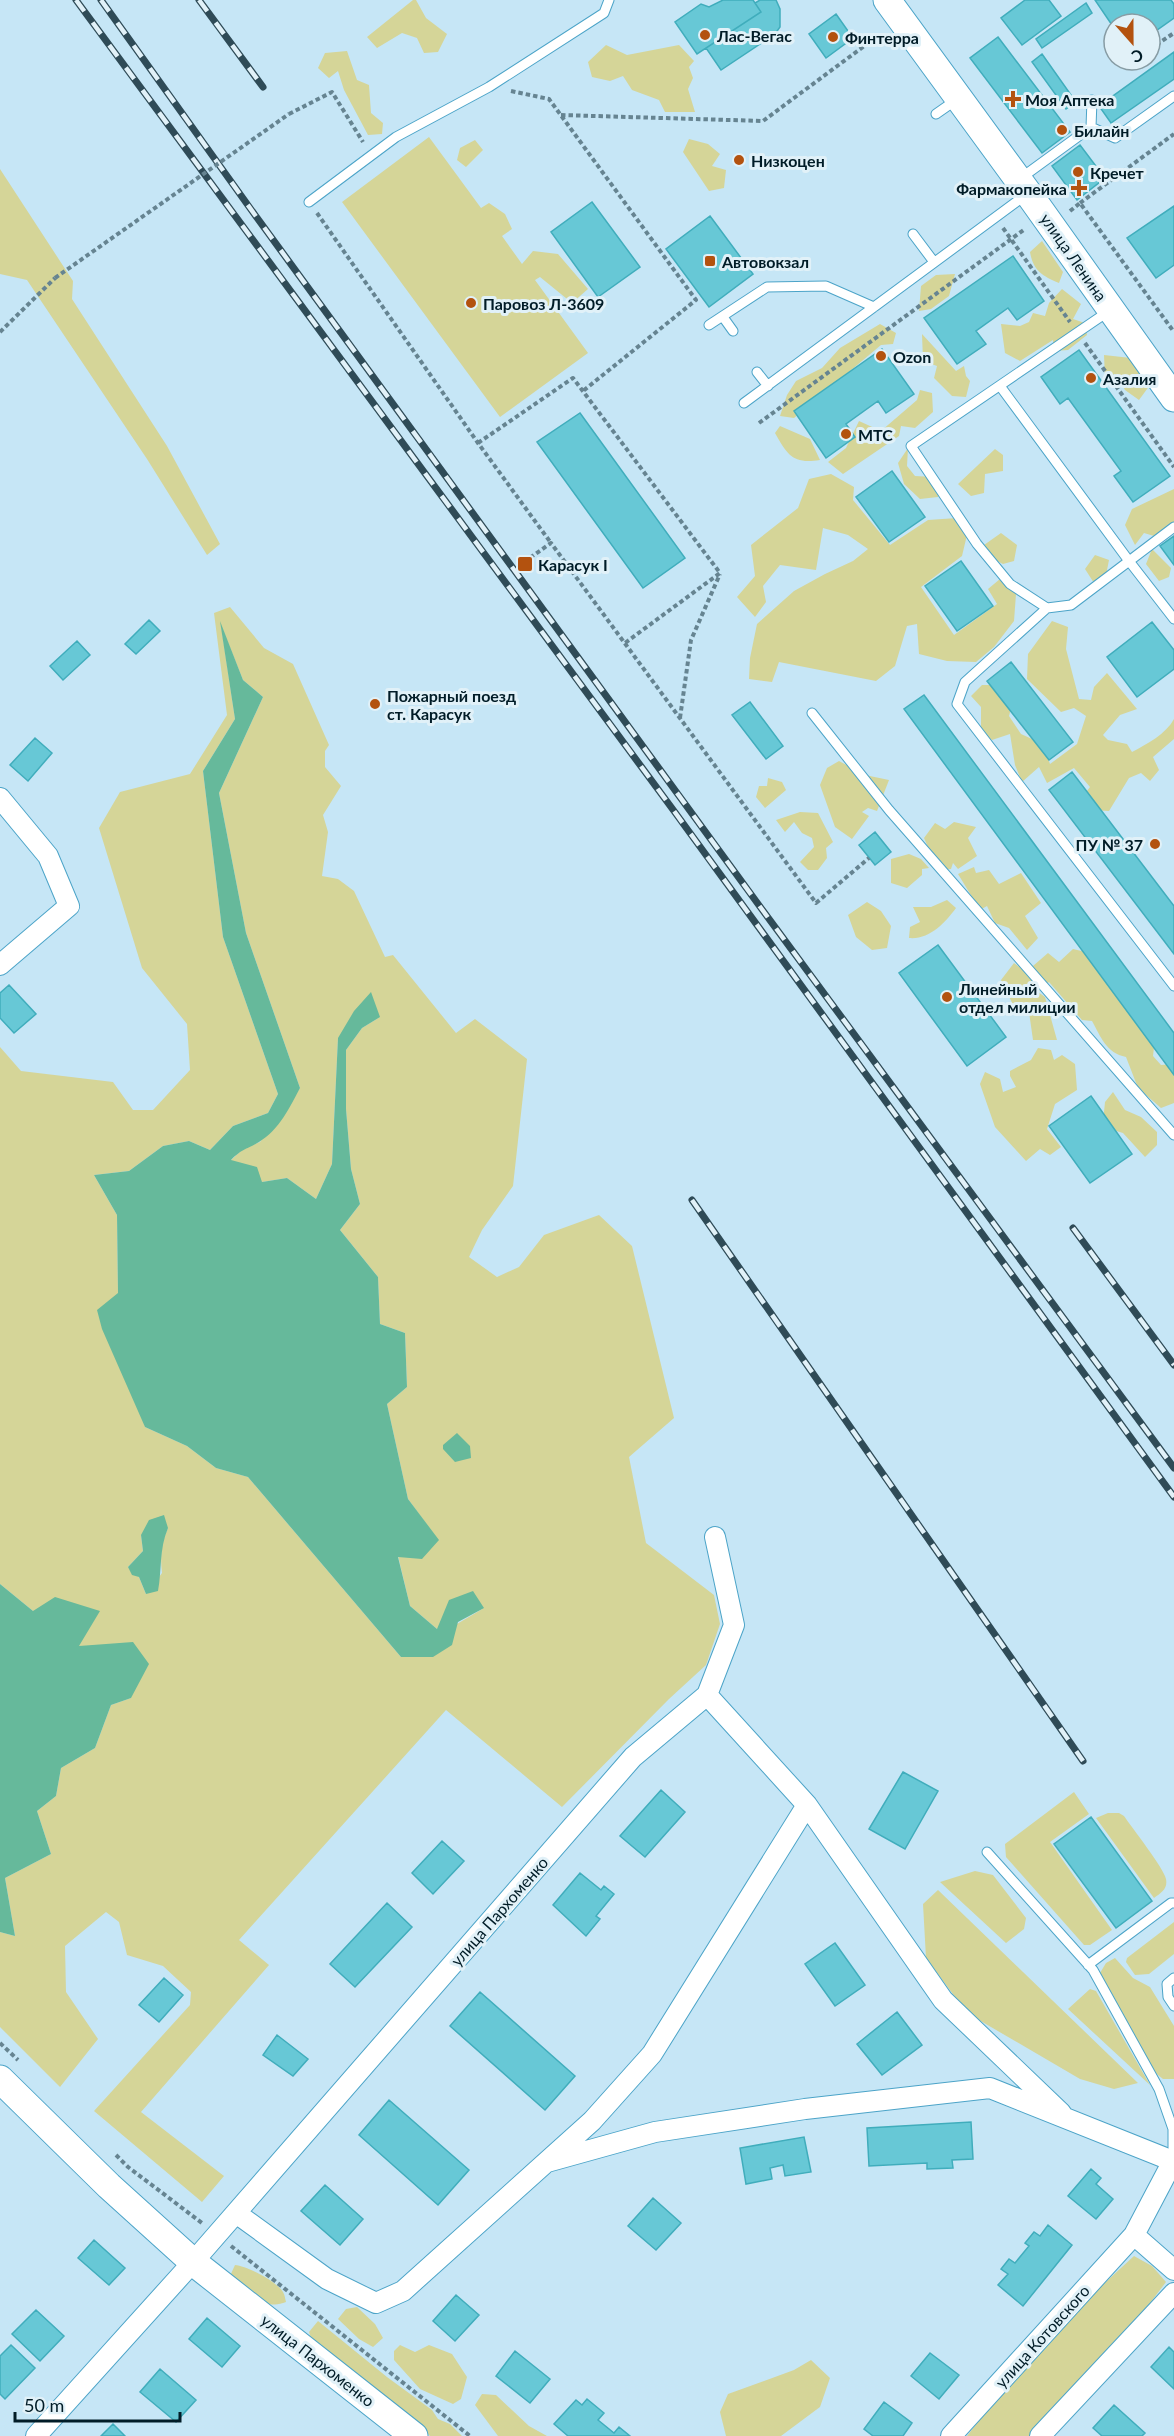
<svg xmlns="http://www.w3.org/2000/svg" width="1174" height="2436" viewBox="0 0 1174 2436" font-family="Lato,sans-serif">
<rect width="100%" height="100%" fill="#c6e6f6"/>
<!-- green -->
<path fill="#d5d598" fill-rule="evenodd" d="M413,0H416L426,18L447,34L438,52L424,53L417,38L402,33L377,48L367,37Z
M606,45L627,55L679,45L694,61L689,67L693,78L688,89L695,112H665L659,100L632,90L623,76L610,81L592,77L588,62Z
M347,51L357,80L369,85L371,113L383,123L382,134L368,135L344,90L338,71L329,78L318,68L325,53Z
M429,137L481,208L489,203L505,214L512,229L502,236L522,264L533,251L558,254L588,289L572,303L540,277L535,280L588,353L500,417L342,202Z
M689,139L708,144L720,154L712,166L726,170L724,188L709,191L683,152Z
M475,140L483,150L466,167L457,160L460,148Z
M0,169L73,281L72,299L167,446L220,544L207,555L147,459L27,280L0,274Z
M1042,241L1063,272L1059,283C1042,276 1033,270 1030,252Z
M955,274L949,296L931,309L919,311L921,286L936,275Z
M1062,289L1081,304L1073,319L1085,323L1087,335L1068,350L1054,351L1053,340L1020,361L1005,353L1001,324L1020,326L1029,322L1033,313L1045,316L1049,303Z
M880,324L896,333L893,344L881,345L794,418L780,416L787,395L796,381L822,368L840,348Z
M922,334L956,371L964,366L966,376L970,381L966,397L952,396L934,378L937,366L923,361Z
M1104,355L1131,358L1150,385L1139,400L1125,390L1115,374L1105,378Z
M920,390L932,393L933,412L915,428L901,426L899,436L843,474L828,462L846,448L859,421L881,431L917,400Z
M780,426L810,439L820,460C793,464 788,456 775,433Z
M908,448L907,466L915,476L934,477L943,485L938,497L920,499L904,484L898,463Z
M995,449L1003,455V471L985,474L984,493L971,496L958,484Z
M831,474L854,487L853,500L890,545L928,520L957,518L967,535L962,556L921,587L954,635L997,604L988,589L1000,579L1016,594L1014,621L994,647L976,662L947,661L919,654L917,624L907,626L895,666L876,681L779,662L772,682L749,679L750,658L757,624L794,591L825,574L853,561L868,549L848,535L823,528L816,570L780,565L763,586L766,602L755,617L737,597L755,576L751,545L798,508L809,479Z
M1174,489V532L1164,539L1144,533L1135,545L1125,525L1132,509Z
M1001,533L1017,545L1014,561L1003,564L991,558L984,545Z
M1152,549L1171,568L1169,577L1159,581L1146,564Z
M1095,555L1109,560L1106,575L1094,583L1085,569Z
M230,607L264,648L293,664L329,745L325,751V767L341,786L323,815L328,832L322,876L338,879L354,891L385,957L393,955L456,1033L475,1019L527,1059L513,1186L482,1230L469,1257L497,1277L519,1267L544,1235L599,1215L632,1246L674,1418L629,1457L646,1543L714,1595L720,1624L706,1665L669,1699L562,1807L446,1710L239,1940L269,1965L141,2112L224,2176L202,2202L94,2111L190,2005L191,1992L163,1966L127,1955L119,1922L106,1912L65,1946L66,1992L98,2039L60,2087L0,2027V1932L15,1936L5,1878L51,1854L37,1811L56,1796L61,1768L95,1748L111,1705L131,1698L78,1646L99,1611H33L0,1584V1047L21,1071L113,1082L133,1110H153L190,1070L187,1024L142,968L99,828L120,792L190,774L227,715L214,613ZM221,625L243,680L263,697L219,793L246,933L300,1088L260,1142L244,1148L230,1161L262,1182L287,1178L316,1199L332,1164L338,1038L380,1017L362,1028L346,1050V1109L351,1169L360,1204L340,1230L378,1277L380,1324L405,1333L407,1387L387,1404L408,1499L438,1540L398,1556L410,1606L437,1629L484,1608L401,1657L248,1477L216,1468L187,1446L145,1427L118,1293L117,1215L94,1175L129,1171L163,1146L189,1141L210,1150L233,1126L268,1113L278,1094L223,937L203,771L235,719ZM168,1528C161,1543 160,1557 162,1573L146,1594L139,1577L128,1567L143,1551L141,1535Z
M1052,621L1068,627L1066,649L1079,699L1091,700L1094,687L1107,673L1137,709L1120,715L1103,735L1108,740L1127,744L1132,752C1147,744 1166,734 1174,719V739L1153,757L1159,770L1150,781L1141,773L1129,778L1109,811L1092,810L1083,796L1090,787L1074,768L1047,783L1039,767L1022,782L1015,765L1010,734L992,740L981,731V707L971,696L982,685H995L1012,704L1009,716L1021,734L1043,744L1050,764L1077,744L1086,716L1074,708L1061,712L1027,679L1028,654Z
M839,761L865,775L889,780L877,811L868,808L862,812L869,816L852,839L835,827L820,785L827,768Z
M768,778L782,782L786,790L765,808L756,797L759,786H767Z
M800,812L818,813L833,842L826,848L827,858L818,870H808L800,862L814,847L812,838L802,833L794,822L785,832L776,820Z
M954,822L976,827L968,838L977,856L958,869L953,863L951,869L938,870L924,838L935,823L945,829Z
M909,854L921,859L929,868L922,869V875L907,888L891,883V859Z
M974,867L976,873L989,870L999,884L1021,873L1041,903L1025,916L1038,938L1027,950L1009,928L995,923L987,906L980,910L958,874Z
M947,900L956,908C945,923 929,940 909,938L910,927L920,922L913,907H931Z
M867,902L881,911L891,926L887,948L872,950L856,937L848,915Z
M1073,949L1094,954L1155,1039L1153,1056L1161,1065L1174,1064V1103L1161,1108L1138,1088L1126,1057C1106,1053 1101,1037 1092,1021L1082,1020L1049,982L1038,992L1045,997L1057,1040H1033L1029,1012L1016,1011L1001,980L1014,963L1026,972L1048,953L1059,962Z
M1038,1048L1051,1050L1054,1060L1062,1055L1075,1064L1077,1090L1055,1104L1047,1129L1061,1147L1050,1155L1040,1149L1026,1161L995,1127L980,1084L985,1072L1000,1079L1003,1092L1016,1087L1010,1076V1071L1031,1060Z
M1113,1092L1125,1110L1141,1117L1157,1132V1145L1145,1157L1123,1133L1110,1129L1103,1122L1105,1102Z
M1074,1792L1089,1814L1050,1842L1112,1930L1090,1945H1084L1006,1857L1005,1844Z
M1108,1813H1119L1124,1816C1132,1828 1164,1868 1166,1879C1168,1889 1161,1893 1154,1898L1096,1818Z
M975,1871L993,1875L1026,1918L1024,1929L1006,1943L940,1882Z
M938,1890L1138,2083L1114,2089L1080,2079L967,2013L926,1958L923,1904Z
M1174,1922V1954L1149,1974L1135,1975L1126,1962L1127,1958Z
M1115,1958L1133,1978L1150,1987L1174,2026V2079H1163L1153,2071L1100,1973L1106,1963Z
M1090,1989L1096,1991L1150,2085L1068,2009Z
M1134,2256L1152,2266L1166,2282L1049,2436H967L984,2414L1025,2339L1045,2338Z
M235,2265C247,2266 276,2281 283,2292C285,2295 285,2299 286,2302C263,2312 246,2289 230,2276Z
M357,2307L375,2324L383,2338L373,2347L359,2339L338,2319L346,2309Z
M318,2321L387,2377L432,2410L438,2419L450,2424L462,2436H430L419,2425L313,2344L309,2332Z
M400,2345L415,2352L429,2345L452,2354L467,2377L461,2399L453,2404L420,2389L394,2360V2351Z
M811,2360L830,2378L820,2407L781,2436H726L720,2412L728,2394L794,2370Z
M482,2394L496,2395L529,2426L547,2436H498L475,2405Z"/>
<!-- water -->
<path fill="#66b99b" d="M220,621L243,680L263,697L219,793L246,933L300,1088C290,1107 279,1130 259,1142C246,1150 243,1148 231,1160L257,1167L262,1182L287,1178L316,1199L332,1164L338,1038L354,1011L371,992L380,1017L362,1028L346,1050V1109L351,1169L360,1204L340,1230L378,1277L380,1324L405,1333L407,1387L387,1404L408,1499L439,1540L422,1559L398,1557L410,1606L437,1629L449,1600L473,1591L484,1608L458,1622L452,1645L433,1657H401L248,1477L216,1468L187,1446L145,1427L102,1329L97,1310L118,1293L117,1215L94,1175L129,1171L163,1146L189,1141L210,1150L233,1126L268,1113L278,1094L223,937L203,771L235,719Z
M457,1433L470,1446L471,1458L455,1462L443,1449V1445Z
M164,1515L168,1528C159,1549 162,1570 158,1591L146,1594L139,1577L132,1575L128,1567L143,1551L141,1535L149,1520Z
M0,1584L33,1611L55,1597L100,1611L79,1646L133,1642L149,1664L131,1698L111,1705L95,1748L61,1768L56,1796L37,1811L51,1854L5,1878L15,1936L0,1932Z"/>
<!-- building -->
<path fill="#67c8d6" stroke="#40adbc" stroke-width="1.5" d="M723,0H753L761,12L697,54L675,22L701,4L709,7Z
M760,0H776L780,9V27L775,34L721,70L706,48L761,12L755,3Z
M1025,0H1049L1061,16L1022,45L1001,18Z
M1095,0H1171L1174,4V18L1150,35V24H1114V28Z
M1086,3L1092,13L1042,48L1036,39Z
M836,14L853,38L826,58L809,34Z
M998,37L1070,132L1042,153L970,58Z
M1174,52V79L1111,123L1099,106Z
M1042,54L1076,102L1066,109L1032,62Z
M1080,145L1105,178L1077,200L1052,166Z
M592,202L640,267L598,297L551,232Z
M1174,206V265L1156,278L1127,238Z
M710,216L753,274L709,307L666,249Z
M1013,256L1044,301L1017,320L1008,308L976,331L986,344L957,364L924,318Z
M882,349L914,394L886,413L878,401L846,424L855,437L826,458L794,411Z
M1079,350L1170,476L1133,502L1114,476L1121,471L1068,398L1060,404L1041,377Z
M580,413L685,558L643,588L537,442Z
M892,471L925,517L889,542L856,497Z
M1174,536V565L1160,546Z
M961,561L993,606L957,631L925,586Z
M149,620L160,631L136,654L125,644Z
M1152,622L1174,650V669L1137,697L1107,657Z
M77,641L90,655L63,680L50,666Z
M1011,662L1073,742L1049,760L987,681Z
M924,695L1174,1033V1075L904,709Z
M750,702L783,746L766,759L732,715Z
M35,738L52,753L28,781L10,765Z
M1072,772L1174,906V954L1049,790Z
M875,832L891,852L875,865L859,845Z
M938,945L1006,1037L967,1066L899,973Z
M9,985L36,1014L14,1033L0,1018V993Z
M1091,1096L1132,1154L1090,1183L1049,1126Z
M903,1772L938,1791L905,1849L869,1829Z
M661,1790L685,1812L645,1857L620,1836Z
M1091,1817L1152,1901L1116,1928L1054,1844Z
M442,1841L464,1861L433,1894L412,1873Z
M580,1873L601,1890L604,1886L614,1894L596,1916L600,1919L586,1936L553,1905Z
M387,1903L412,1927L355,1987L330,1964Z
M835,1943L865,1985L835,2006L805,1964Z
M164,1978L183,1995L159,2022L139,2005Z
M480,1992L575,2076L545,2110L450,2026Z
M897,2012L922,2045L882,2075L857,2044Z
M277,2035L308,2059L293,2076L263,2055Z
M389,2100L469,2170L438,2205L359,2135Z
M971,2122L973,2159L952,2160L953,2168L927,2169V2163L869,2166L867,2128Z
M804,2137L811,2172L785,2176L783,2165L770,2168L772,2179L746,2184L740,2148Z
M1091,2169L1101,2178L1096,2184L1113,2199L1096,2219L1068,2196Z
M325,2185L363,2219L340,2245L301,2211Z
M653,2198L681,2223L656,2250L628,2226Z
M1048,2225L1072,2245L1023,2306L998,2285L1008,2274L1001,2269L1009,2259L1015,2263L1029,2246L1025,2243L1034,2232L1040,2236Z
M94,2240L125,2268L109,2285L78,2258Z
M456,2295L479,2315L455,2341L433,2321Z
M36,2310L64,2336L40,2361L12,2334Z
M207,2318L240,2346L222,2367L189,2339Z
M11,2345L35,2368L5,2399L0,2394V2356Z
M1169,2347L1174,2352V2389L1151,2367Z
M515,2351L550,2379L530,2403L496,2376Z
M930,2353L959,2375L939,2399L911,2376Z
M160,2369L196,2400L176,2422L140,2392Z
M587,2399L604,2413L598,2420L614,2433L619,2427L630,2436H568L554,2424L576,2400L582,2405Z
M884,2402L912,2423L903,2436H873L864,2429Z
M1114,2405L1145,2433L1142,2436H1102L1093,2428Z
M113,2424L125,2436H101Z"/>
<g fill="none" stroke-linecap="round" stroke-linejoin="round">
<defs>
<path id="lane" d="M936,114L956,100
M1091,127L1115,138L1174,96
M1021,178L1091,127L1092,100
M309,202L396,137L489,87L604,13L609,0
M913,234L934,262
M1109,311L911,446L977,544L1010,584L1047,608L1071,605L1174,527
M723,317L733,331
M709,325L767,287L826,286L874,307
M757,372L768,386
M1000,386L1129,561L1174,619
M744,403L1027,194
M1047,608L965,682L957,704L1174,986
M812,713L889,810L1174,1135
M987,1852L1093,1970L1159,2089L1173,2129V2161
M1088,1965L1171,1903H1174
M1174,1978L1167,1984L1168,1997L1174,2006"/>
<path id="street" d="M0,798L48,856L69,906L0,965
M707,1695L807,1805L943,2000L1061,2113
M547,2162L655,2132L805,2109L990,2088L1173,2161L1134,2235L951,2436
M236,2213L327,2279L376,2303L403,2291L592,2121L652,2054L807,1805
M1134,2235L1174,2270
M36,2436L193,2262L633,1757L707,1695L734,1625L715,1537
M1040,2436L1174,2293"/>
<path id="secondary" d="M887,0L1028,193L1174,398
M0,2079L109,2186L193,2262L414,2436"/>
</defs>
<!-- lane casing -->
<use href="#lane" stroke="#4ca4c8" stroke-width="11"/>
<!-- street casing -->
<use href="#street" stroke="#4ca4c8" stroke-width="22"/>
<!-- secondary casing -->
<use href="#secondary" stroke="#4ca4c8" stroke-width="29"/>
<!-- path -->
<path stroke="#668491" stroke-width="4" stroke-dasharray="4.5 3" stroke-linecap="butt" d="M1150,49L1174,33
M1129,64L1134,60
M511,91L549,99L696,300L583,391
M289,114L332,92L363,142
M561,115L763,121L875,38
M1080,203L1174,134
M1070,211L1080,203L1174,332
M317,213L478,443L551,543
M1003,228L1070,322
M0,332L55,278
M1085,343L1174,467
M759,423L1025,229
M478,443L573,378L720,573L625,643
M524,562L551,543L816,903L869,858
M680,718L691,640L720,574
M0,2043L18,2060
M116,2155L128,2167L202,2223
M231,2246L470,2436"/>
<!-- lane -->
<use href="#lane" stroke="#fff" stroke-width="9"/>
<!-- street -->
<use href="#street" stroke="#fff" stroke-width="20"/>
<!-- secondary -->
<use href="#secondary" stroke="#fff" stroke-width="27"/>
<defs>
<path id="rail" d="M76,0L674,811L1174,1497
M101,0L255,215L761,908L1174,1468
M199,0L263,87
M692,1200L1083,1761
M1073,1228L1174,1365"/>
</defs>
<!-- rail casing -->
<use href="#rail" stroke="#2f4b57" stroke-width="7"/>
<!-- rail -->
<use href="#rail" stroke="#e1f1f8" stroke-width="4.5" stroke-dasharray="14" stroke-linecap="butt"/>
<!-- path-bridge -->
<path stroke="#668491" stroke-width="4" stroke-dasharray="4.5 3" stroke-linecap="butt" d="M55,278L289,114"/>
</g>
<!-- markers -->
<g fill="#b3520f" stroke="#e1f1f8" stroke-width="2">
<circle cx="705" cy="35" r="6"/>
<circle cx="833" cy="37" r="6"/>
<path d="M1010 90h6v6h6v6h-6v6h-6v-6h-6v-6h6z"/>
<circle cx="1062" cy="130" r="6"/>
<circle cx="739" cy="160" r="6"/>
<circle cx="1078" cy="172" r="6"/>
<path d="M1076 179h6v6h6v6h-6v6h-6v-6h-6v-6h6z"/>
<rect x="704" y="255" width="12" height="12" rx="3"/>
<circle cx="471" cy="303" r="6"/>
<circle cx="881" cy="356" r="6"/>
<circle cx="1091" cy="378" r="6"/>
<circle cx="846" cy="434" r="6"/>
<rect x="517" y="556" width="16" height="16" rx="3"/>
<circle cx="375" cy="704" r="6"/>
<circle cx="1155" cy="844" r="6"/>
<circle cx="947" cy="997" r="6"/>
</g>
<g text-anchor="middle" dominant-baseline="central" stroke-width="6" stroke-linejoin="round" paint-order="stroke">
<!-- poi labels -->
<g font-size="16" font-weight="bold" fill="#011c27" stroke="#e1f1f8" text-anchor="start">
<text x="717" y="35">Лас-Вегас</text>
<text x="845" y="37">Финтерра</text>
<text x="1025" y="99">Моя Аптека</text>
<text x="1074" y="130">Билайн</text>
<text x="751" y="160">Низкоцен</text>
<text x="1090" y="172">Кречет</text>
<text x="1067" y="188" text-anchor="end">Фармакопейка</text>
<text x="722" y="261">Автовокзал</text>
<text x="483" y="303">Паровоз Л-3609</text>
<text x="893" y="356">Ozon</text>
<text x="1103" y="378">Азалия</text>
<text x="858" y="434">МТС</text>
<text x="538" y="564">Карасук I</text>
<text x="387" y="695">Пожарный поезд<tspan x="387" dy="18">ст. Карасук</tspan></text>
<text x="1143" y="844" text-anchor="end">ПУ № 37</text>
<text x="959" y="988">Линейный<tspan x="959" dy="18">отдел милиции</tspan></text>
</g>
<!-- street labels -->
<g font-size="16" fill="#011c27" stroke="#e1f1f8">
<text transform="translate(1074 257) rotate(55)">улица Ленина</text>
<text transform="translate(499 1911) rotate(-49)">улица Пархоменко</text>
<text transform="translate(1042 2336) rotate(-48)">улица Котовского</text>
<text transform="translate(318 2360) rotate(38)">улица Пархоменко</text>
</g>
</g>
<!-- north arrow -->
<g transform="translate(1132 42) rotate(159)"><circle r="28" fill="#e1f1f8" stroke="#879ca4" stroke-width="1.5"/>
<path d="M0-4.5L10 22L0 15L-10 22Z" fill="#b3520f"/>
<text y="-9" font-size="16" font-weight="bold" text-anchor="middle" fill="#011c27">С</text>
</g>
<!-- scale -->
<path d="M15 2412v9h165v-9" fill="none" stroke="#011c27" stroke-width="3"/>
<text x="24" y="2412" font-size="18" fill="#011c27" stroke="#e1f1f8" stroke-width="4.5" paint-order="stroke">50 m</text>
</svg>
